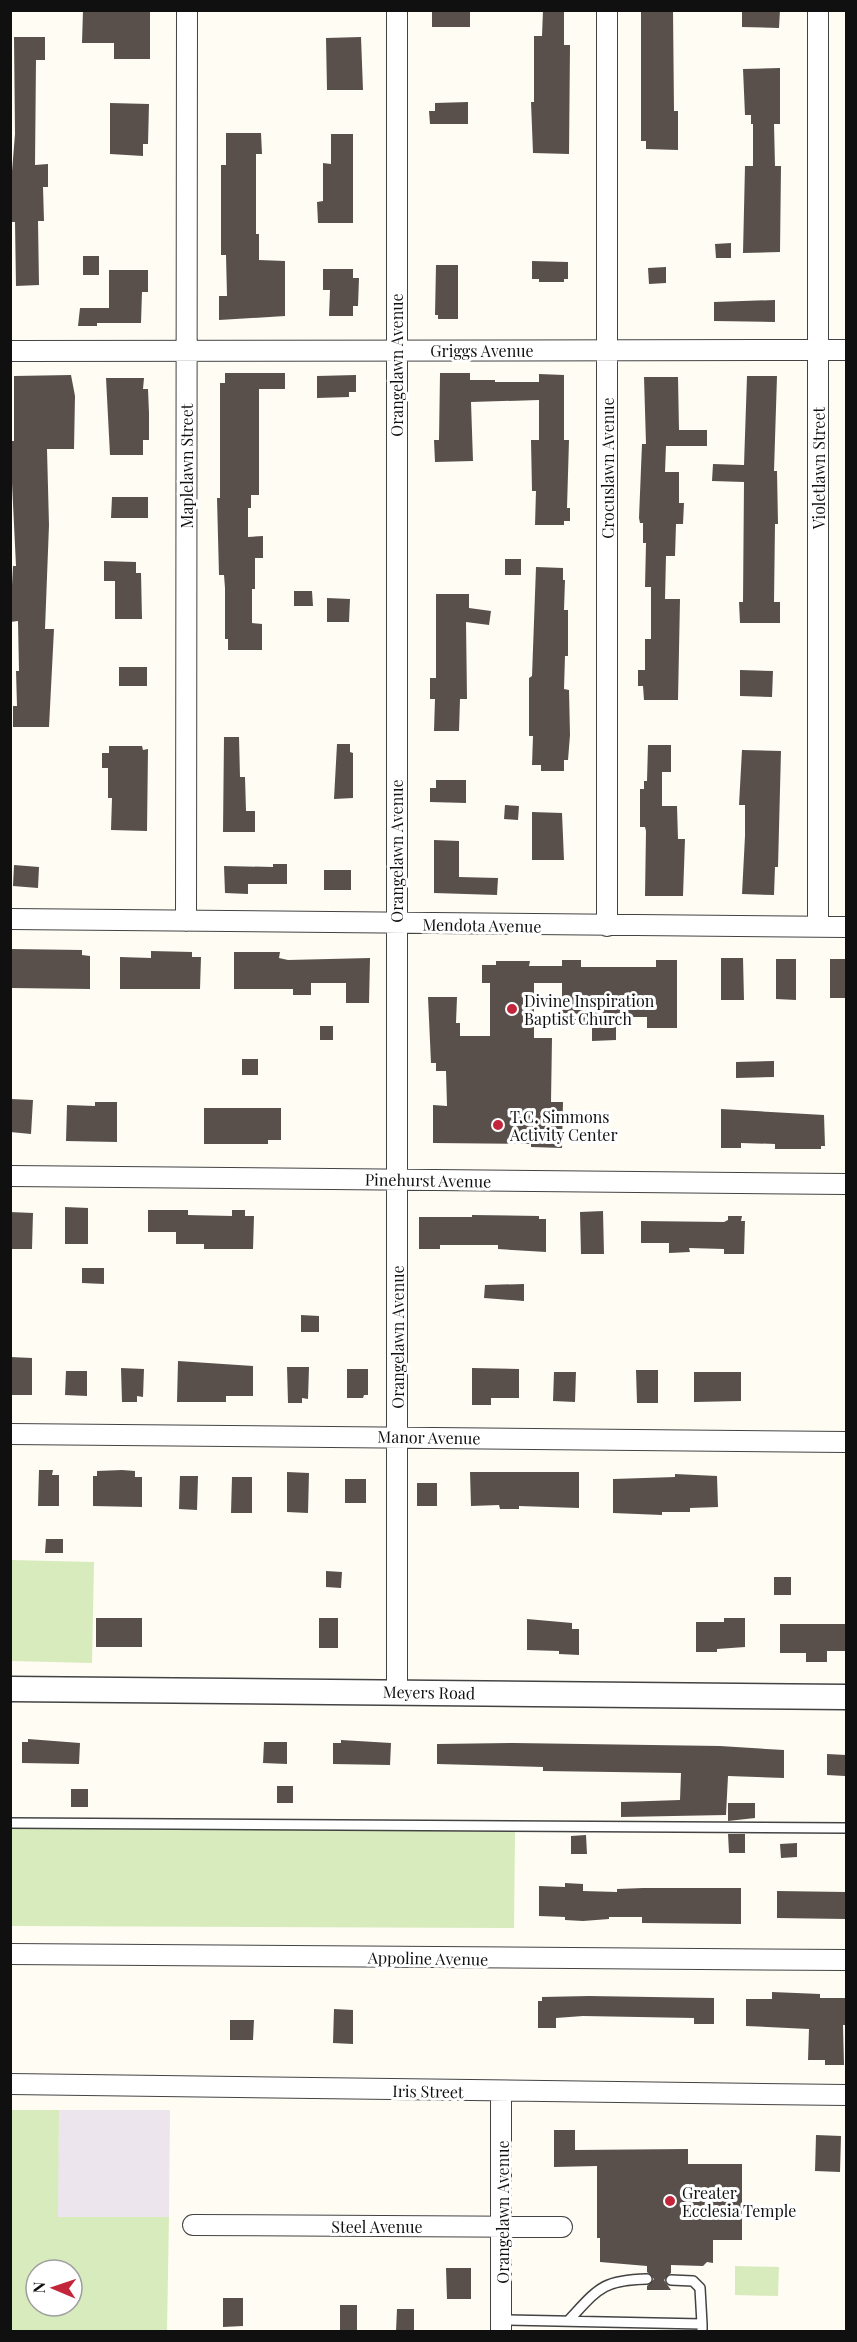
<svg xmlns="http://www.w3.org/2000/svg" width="857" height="2342" viewBox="0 0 857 2342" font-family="'Playfair Display',serif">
<rect width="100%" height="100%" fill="#fffcf4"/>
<!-- industrial -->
<path fill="#ede5ee" d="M59,2110H170L169,2217H57Z"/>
<!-- green -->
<path fill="#d8ebbc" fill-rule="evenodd" d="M11,1560L94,1562L92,1663L11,1661Z
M11,1827L515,1830L514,1928L11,1926Z
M11,2110H59L58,2217H169L167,2331H11ZM36,2270H72V2306H36Z
M735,2266L779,2267L778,2296L735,2295Z"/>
<!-- building -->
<path fill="#59504c" d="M83,10H150V59H114V43H82Z
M432,10H470V27H432Z
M543,10H564V45H570L569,154L533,153L531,102H534V36H542Z
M641,10H673L674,111H678V150L646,149V141H641Z
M742,10H780L779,28L742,27Z
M14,37H45V60H36L35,165L48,164V187H43L44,221H38L39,285L16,286L15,222H11L10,196L15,134Z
M361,37L363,90H327L326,38Z
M780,68V124H774L775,166H781L780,252L743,253L745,166H753V124H751V115H745L743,69Z
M468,102V124H430L429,111H435V103Z
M110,103L149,104L148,144H143V156L110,154Z
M226,133H261L262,154H256V234H259V260L285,261V316L219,320V296H227L226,255H221V165H226Z
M331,134H353V223H318L317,202L323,201V163L331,164Z
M731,243V258H716L715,244Z
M83,256H99V275H83Z
M532,261L568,262V279H564V282H539V279H532Z
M436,265H458V319H438V315H435Z
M666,267V283L649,284L648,268Z
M323,269H353V278H359L358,306H353V316H329L330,290H323Z
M109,270H148V292H142L141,323H97V326H78L80,308H109Z
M775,300V322L714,321V302Z
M225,373H285V389H259V495H251V508H248V537L263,536V558H255V589H252V623L262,624V650H228V639H225V588L224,575H219L217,498H220V383H225Z
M440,373H470V380H495V382H539V374L564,375V440H569L567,508H570V521H564V525H535L536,491H532L531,440H539V400L471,402L473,461L435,462L434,440H439Z
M71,375L75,396L74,449H47L49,525L45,629H54L49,727H13V706H17L16,671H19L18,621L10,622L13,566H16L11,462V441H14V376Z
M356,375V392H349V397L317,398V376Z
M747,376H777L774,471H777L778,524H775L774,602H780V623H740L739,602H743L744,482L712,481L713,464L744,465Z
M644,377H678L679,430H707V446H666L665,472H679V503H684L683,524H676L675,556H666L665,599H680L678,700H644L643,686H638V670H645V639H651V587H645L646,543H643V523H640L639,518L642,444H646Z
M106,378H144L143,389H148L149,413V440H143V455H110Z
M112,497H148V518H111Z
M505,559H521V575H505Z
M104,561L136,562V573H141L142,619H115V581H104Z
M536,567L563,568V580H565L564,610H568V656H565L564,689L569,690L570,735L568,760H564V771H541V765H532L533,736H529V678L532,676Z
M294,591H312L313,606H294Z
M436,594H469V608L491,611L489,625L466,622L467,699H460L459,731H434L435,699H430V678H436Z
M327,598L350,599L349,622H327Z
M119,667H147V686H119Z
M740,670L773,671L772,697L740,696Z
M224,737H239L240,777H245L246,811H255V832H223Z
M337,744H350V752L353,753V798L334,799Z
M648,745H671V772H662V806H677L678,839H685L683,896H645L646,831L645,827H640V789H644V781H647Z
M109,746H142L143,750L148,749L147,831L111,830L112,798H108V768H102V753H109Z
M742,750L781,751L778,867H775L774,895L742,894L745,836V805H739Z
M436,780H466V803L430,802V788H436Z
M505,805L519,806L518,820L504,819Z
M532,812L562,813L564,860H532Z
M434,840L459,841V877L498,878L497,895L434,893Z
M273,864H287V884H248V894L225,893L224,866L273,867Z
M14,865L39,867L38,888L13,886Z
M324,870H351V890H324Z
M12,949L82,950V955L90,956V989L12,988Z
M151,951L192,952V957H201L200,989H120V957L151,958Z
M234,952H280L279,958L288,960L370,958L369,1003H346V983H311V995H293V989H234Z
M721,958H743L744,1000H721Z
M776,959H796V1000L776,999Z
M830,959H846V998H830Z
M562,960H581V967H656V960H677V1028H647V1017H616V1040L592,1041V1025L562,1024V983H534V1038H552L551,1102H563L562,1148L531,1147V1144L433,1143V1105L447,1106L446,1071H436V1063H431L428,997H457L456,1023H460V1036H490V983H482V965H496V961H530L529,966H562Z
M320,1026H333V1040H320Z
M242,1059H258V1075H242Z
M774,1061V1077L736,1078V1062Z
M11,1099L33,1100L31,1134L10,1132Z
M95,1102H117V1142L66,1141L67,1105L95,1106Z
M204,1108H281V1140H268V1144H204Z
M721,1109L824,1115L825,1146H821V1149H775V1144L741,1143V1148H721Z
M65,1207L88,1208V1244H65Z
M148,1210H188V1215L232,1216V1210H245V1216H254L253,1249H204V1244H176V1232H148Z
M603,1211L604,1254H581L580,1212Z
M10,1212L33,1213L32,1249H10Z
M472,1215L539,1216V1219H546V1252L498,1249V1245H440V1249H419V1217H472Z
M728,1216H742L741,1221H745L744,1254H724V1249L689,1248L690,1252L669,1253V1243H641V1221L724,1222L728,1220Z
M82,1268H104V1284L82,1283Z
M524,1284V1301L484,1298L485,1285Z
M301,1315L319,1316V1332H301Z
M10,1357L32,1358V1395H10Z
M178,1361L253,1366V1396H226V1402H177Z
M287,1367H309L308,1399L302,1398V1403H288Z
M121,1368L144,1369L143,1397L137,1396V1402H122Z
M472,1368L519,1369V1398H491V1405H472Z
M347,1369H368V1395H364L363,1398H347Z
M636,1370H658V1403H637Z
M66,1371H87V1396L65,1395Z
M554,1372H576L575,1402L553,1401Z
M694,1372H741V1401L694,1402Z
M39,1470H53L52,1475H59V1506H38Z
M122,1470L135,1471V1477H142V1507L93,1506V1476H97V1471Z
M287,1472L309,1473L308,1513L287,1512Z
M470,1472H579V1508L519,1506V1509H500L499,1505L471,1506Z
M675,1474L717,1476L718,1507L690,1508V1512H662V1515L613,1513V1479L675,1477Z
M180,1476H198L197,1510L179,1509Z
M232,1477H252V1513H231Z
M345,1479H366V1503H345Z
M417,1483H437V1506H417Z
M46,1539H63V1553H45Z
M326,1571L342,1572L341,1588L326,1587Z
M774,1577H791V1595H774Z
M96,1618H142V1647H96Z
M319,1618H338V1648H319Z
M724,1618H745V1647L717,1649V1652H696V1622H724Z
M527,1619L572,1623V1629H579V1655L559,1654V1651L527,1650Z
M780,1624H846V1651H827V1662H806V1653H780Z
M28,1739L80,1743L79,1764L22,1763V1742H28Z
M341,1740L391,1743L390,1765L333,1764V1743H341Z
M264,1742H287V1764L263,1763Z
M514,1743L720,1746L784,1750V1778L728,1776L726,1815L621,1817V1802L680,1800L681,1773L543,1771V1767L437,1764V1744Z
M827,1754L846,1755L845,1776L827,1775Z
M277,1786H293V1803H277Z
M71,1789H88V1807H71Z
M728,1803H755V1818L728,1821Z
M728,1834H745V1853H729Z
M586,1835L587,1854H571V1836Z
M797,1843V1857L781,1858L780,1844Z
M565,1883L583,1884V1891L617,1892V1889L643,1888H741V1924L642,1923V1917H609V1919L583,1921L565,1920V1917L539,1916V1886L565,1887Z
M777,1891L846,1892V1919L777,1918Z
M772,1992L820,1994V1998H846V2025H843L844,2065H825V2060H808L809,2029L746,2026V1999H772Z
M589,1996L714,1998V2024H694V2018L583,2016L556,2018V2028H538V2001H542V1997Z
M334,2009L353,2010V2044L333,2043Z
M230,2020H254L253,2040H230Z
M554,2130H575V2150L688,2149V2164H742V2240H713V2263L707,2262L703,2266L671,2265V2273L664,2280L671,2290H647V2286L654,2279L647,2272V2266L600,2262V2238H597V2166L554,2167Z
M816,2135L841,2136L840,2172L815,2171Z
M446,2268H471V2299H447Z
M223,2298H243V2326L223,2327Z
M340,2305H357V2331H340Z
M397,2309H414V2331H396Z"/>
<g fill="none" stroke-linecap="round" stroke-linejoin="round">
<defs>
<path id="service" d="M10,1823L846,1828
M671,2280L693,2281L700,2288L702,2324
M502,2320L702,2324V2332
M569,2320C598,2289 602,2280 647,2279"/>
<path id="minor" d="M397,10V1692
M10,351L846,350
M10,919L846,927
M186,921L187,10
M607,926V10
M818,926V10
M10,1176L846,1184
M10,1434L846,1442
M10,1954L846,1960
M10,2084L846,2095
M501,2092V2332
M193,2225L562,2227"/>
<path id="tertiary" d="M10,1689L846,1697"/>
</defs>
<!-- service casing -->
<use href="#service" stroke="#434343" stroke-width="12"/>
<!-- minor casing -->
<use href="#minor" stroke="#434343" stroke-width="22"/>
<!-- tertiary casing -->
<use href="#tertiary" stroke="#434343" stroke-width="27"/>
<!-- service -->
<use href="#service" stroke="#fff" stroke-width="9"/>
<!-- minor -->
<use href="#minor" stroke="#fff" stroke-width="20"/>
<!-- tertiary -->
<use href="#tertiary" stroke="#fff" stroke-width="24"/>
</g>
<!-- markers -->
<g fill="#c3263b" stroke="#fff" stroke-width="2">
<circle cx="512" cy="1009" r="6"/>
<circle cx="498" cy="1125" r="6"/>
<circle cx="670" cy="2201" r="6"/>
</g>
<g text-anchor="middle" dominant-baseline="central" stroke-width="6" stroke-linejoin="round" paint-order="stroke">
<!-- street labels -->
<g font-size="16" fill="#101010" stroke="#fff">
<text x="482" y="350">Griggs Avenue</text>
<text transform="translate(396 365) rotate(-90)">Orangelawn Avenue</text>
<text transform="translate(186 466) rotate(-90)">Maplelawn Street</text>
<text transform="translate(607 468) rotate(-90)">Crocuslawn Avenue</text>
<text transform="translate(818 468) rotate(-90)">Violetlawn Street</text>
<text transform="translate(396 851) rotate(-90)">Orangelawn Avenue</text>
<text transform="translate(482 925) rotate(1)">Mendota Avenue</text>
<text transform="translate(428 1180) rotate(1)">Pinehurst Avenue</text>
<text transform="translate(397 1337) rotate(-90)">Orangelawn Avenue</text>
<text transform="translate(429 1437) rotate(1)">Manor Avenue</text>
<text transform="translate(429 1692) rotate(1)">Meyers Road</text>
<text transform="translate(428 1958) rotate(1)">Appoline Avenue</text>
<text transform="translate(428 2091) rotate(1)">Iris Street</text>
<text transform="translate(502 2212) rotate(-90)">Orangelawn Avenue</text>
<text x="377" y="2226">Steel Avenue</text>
</g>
<!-- poi labels -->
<g font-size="16" fill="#101010" stroke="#fff" text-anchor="start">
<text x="524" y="1000">Divine Inspiration<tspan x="524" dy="18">Baptist Church</tspan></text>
<text x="510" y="1116">T.C. Simmons<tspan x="510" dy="18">Activity Center</tspan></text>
<text x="682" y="2192">Greater<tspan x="682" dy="18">Ecclesia Temple</tspan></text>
</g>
</g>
<!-- border -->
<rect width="857" height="2342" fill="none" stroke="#101010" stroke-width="24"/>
<!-- north arrow -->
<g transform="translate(54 2288) rotate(272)"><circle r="28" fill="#ffffff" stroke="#9f9f9f" stroke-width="1.5"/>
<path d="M0-4.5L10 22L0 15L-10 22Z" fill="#c3263b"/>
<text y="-9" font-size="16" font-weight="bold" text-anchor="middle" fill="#101010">N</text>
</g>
</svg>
